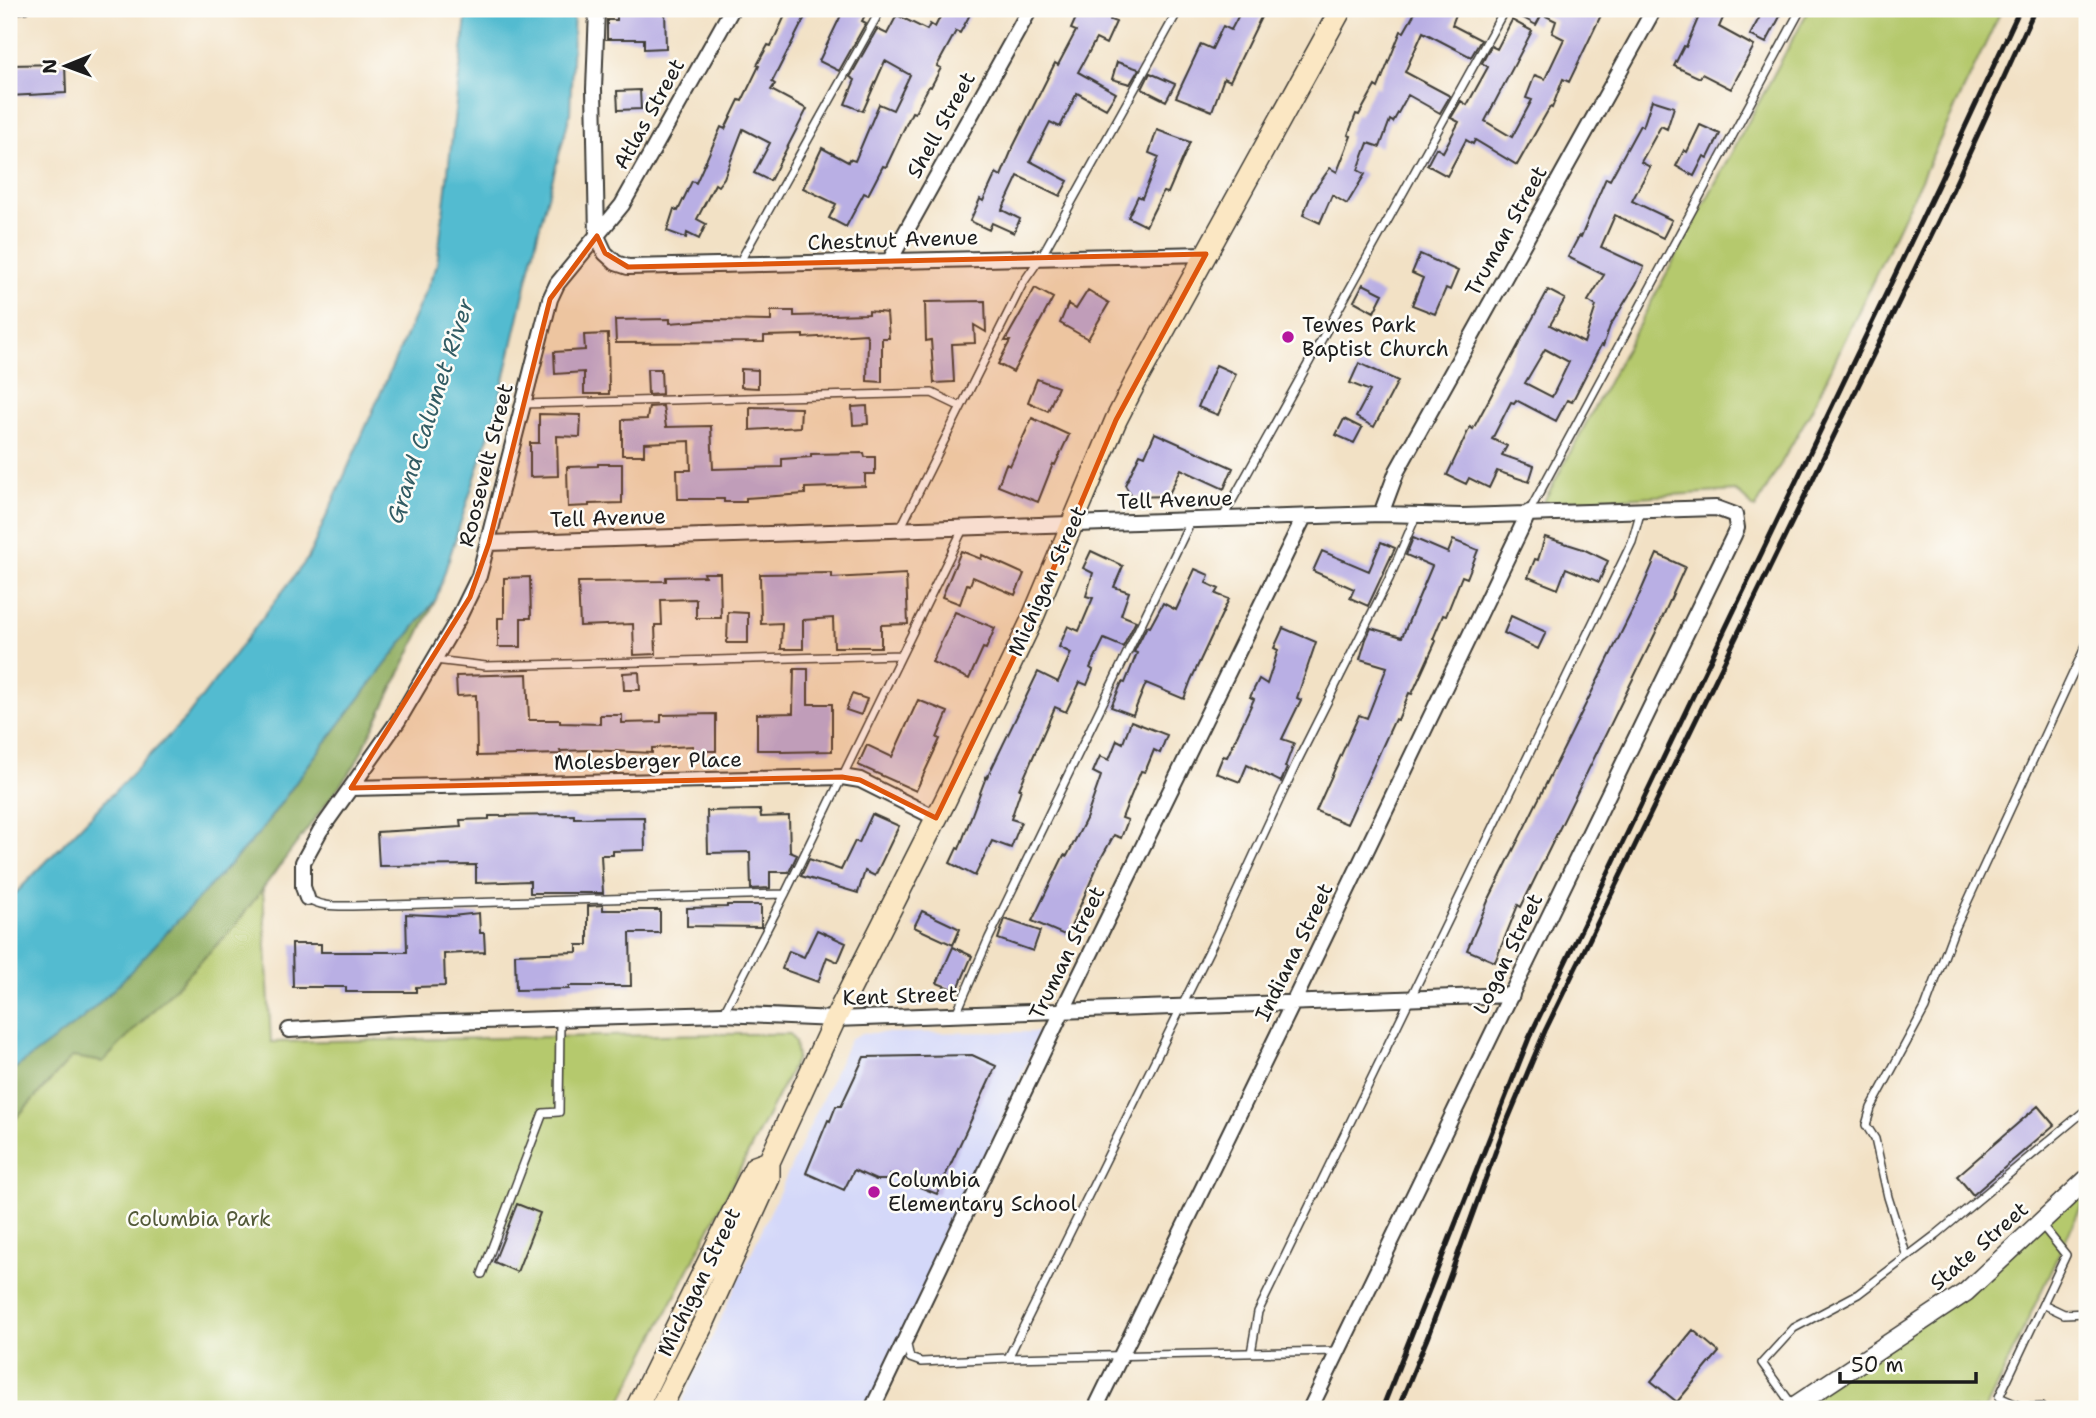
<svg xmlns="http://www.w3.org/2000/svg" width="2096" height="1418" viewBox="0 0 2096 1418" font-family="'Shantell Sans',sans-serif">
<rect width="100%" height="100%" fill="#fdfcf7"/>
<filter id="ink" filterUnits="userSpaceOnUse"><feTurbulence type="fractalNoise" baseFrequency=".0143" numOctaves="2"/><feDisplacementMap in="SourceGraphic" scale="14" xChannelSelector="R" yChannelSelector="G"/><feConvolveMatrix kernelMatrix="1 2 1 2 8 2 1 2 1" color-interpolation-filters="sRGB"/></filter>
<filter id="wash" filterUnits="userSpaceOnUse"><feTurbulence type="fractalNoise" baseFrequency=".00686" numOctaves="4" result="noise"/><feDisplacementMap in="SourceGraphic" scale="28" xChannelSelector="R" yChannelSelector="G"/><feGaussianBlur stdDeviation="1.57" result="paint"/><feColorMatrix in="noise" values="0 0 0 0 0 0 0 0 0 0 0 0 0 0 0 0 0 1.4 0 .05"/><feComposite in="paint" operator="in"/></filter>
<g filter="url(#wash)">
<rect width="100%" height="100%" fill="#f2e1c5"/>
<!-- built -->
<path fill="#d4d8f9" d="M1040,1032L907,1337L872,1409H679L850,1039L862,1033Z"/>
<!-- green -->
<path fill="#b5c96d" stroke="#687244" stroke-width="2" d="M1809,9H2002L1812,409L1755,509L1736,491L1543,503Z
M260,832L271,1042L718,1034H790L795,1042L797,1058L617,1409H9V1071Z
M2087,1179V1194L1986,1409H1790L1939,1311Z"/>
<!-- forest -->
<path fill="#90ad60" stroke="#56643e" stroke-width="2" d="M436,599L355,765L234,927L103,1062L72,1057L9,1126V1073L260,832L312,760Z"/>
<!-- water -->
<path fill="#53bbd0" stroke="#386c76" stroke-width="2" d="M467,9H574L570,114L538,233L497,410L436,599L312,760L260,832L119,984L82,1019L9,1073V900L186,718L308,558L437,265Z"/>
<g id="blocks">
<!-- building -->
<path fill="#b9afe4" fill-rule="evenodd" d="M617,9H665L666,48L644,49V39H607V20H617Z
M788,9H809L772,82L775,84L771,90L807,109L770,181L754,173L770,143L743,129L724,178L718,186L715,184L697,219L706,224L699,239L687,233L686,238L667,231L674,209L678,211L692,181L696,183L721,127L725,129L739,100L742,101L759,66L757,65L768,45L771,46Z
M844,9H868L862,21L866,23L839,71L819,61Z
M944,9H973L960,33L956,31L937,66L941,68L931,87L929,86L915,113L912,112L886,167L883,166L868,195L864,193L846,227L829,218L836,204L803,188L822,148L848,162L849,159L855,161L879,104L893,110L910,75L885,61L863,111L845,104L855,80L850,77L877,29L887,34L897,15L927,30L930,24L935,27Z
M1080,9H1115L1110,20L1116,22L1106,44L1096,39L1078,72L1116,93L1106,109L1077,93L1060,127L1050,122L1030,161L1068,181L1060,196L1018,176L1002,210L1020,219L1014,233L992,223L989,230L970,221L980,199L983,201L996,173L1001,176L1013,147L1055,63L1058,65L1076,31L1071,29Z
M1242,9H1265L1230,81L1224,78L1212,111L1176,97L1201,44L1212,49L1223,26L1231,30Z
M1417,9H1458L1452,25L1481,40L1471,57L1423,32L1405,72L1450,96L1440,113L1408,95L1393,122L1390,120L1380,147L1368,143L1358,170L1365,174L1347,204L1332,195L1320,223L1303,215L1311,195L1330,168L1337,172L1351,136L1348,135L1356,114L1359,115L1375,86L1378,88L1401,31L1404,32Z
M1511,9H1604L1569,82L1563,79L1552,108L1550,107L1517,165L1475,140L1473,144L1466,140L1447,176L1427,165L1436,148L1443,152L1459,122L1451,118L1461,101L1467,105L1488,67L1482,63L1491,46L1497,49L1512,20L1532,31L1485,121L1512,137L1532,100L1526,98L1535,75L1545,79L1564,39L1552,33L1556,21L1542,14L1536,25L1511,11Z
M1702,9H1727L1719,27L1754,46L1731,89L1702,74L1700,78L1674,66L1684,46L1686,47Z
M1764,9H1784L1766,43L1750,35Z
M1117,62L1139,69L1130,84L1112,79Z
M65,64L66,93L9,96V65Z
M1150,73L1175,84L1166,101L1142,89Z
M640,90L641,109L618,110L617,91Z
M1652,100L1674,107L1667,129L1661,126L1641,162L1650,167L1632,201L1672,220L1663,238L1615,215L1601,247L1644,267L1636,284L1610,326L1603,346L1601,345L1572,402L1567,400L1556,421L1516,400L1514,403L1511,402L1492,439L1507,446L1502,455L1534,466L1529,482L1497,471L1489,488L1469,478L1466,484L1447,475L1470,427L1473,429L1548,290L1565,299L1550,325L1584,343L1596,306L1588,301L1604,275L1568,257L1579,236L1581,237L1606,178L1610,180L1640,125L1643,127ZM1545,349L1569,362L1552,397L1525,383Z
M1700,125L1720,134L1708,158L1704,156L1694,176L1676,166L1684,150L1687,152Z
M1157,130L1190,142L1168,193L1163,192L1146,226L1128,217L1138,196L1142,198L1159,157L1149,153Z
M1420,254L1458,271L1450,290L1446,288L1435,314L1412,305L1423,278L1412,273Z
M1363,284L1383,294L1374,312L1354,301Z
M1035,288L1053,298L1013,372L998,364L1010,341H1005Z
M1088,290L1109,303L1088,339L1060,323L1068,304L1076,309Z
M985,301L986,332L974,325L975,343L952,344L954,382L934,383L931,340L926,341L925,302Z
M771,311H794V316L869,314V311L887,313L889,338H882V382L867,381L868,339L866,334L803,338V335L764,336V342L616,343L615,320L670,319V323L709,320L771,321Z
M608,334L609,394H584V372L555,374L554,352L585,350L584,335Z
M1359,363L1398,381L1374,427L1356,417L1370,391L1350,383Z
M1216,365L1236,374L1218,415L1198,407Z
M647,369H661L662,394L648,395Z
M741,369L758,370V388L741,387Z
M1037,379L1058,387L1048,411L1028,402Z
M663,406L666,427L711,426L713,469L782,467V459L811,457V454L864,453L865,457H875V474H865V486L805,488V494L746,498V502H724V499H678L677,470H691L690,441L644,443V455H622V420L647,419L649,407Z
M867,406L868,424L853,425L852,407Z
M750,407L801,408L800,427L750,430Z
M539,414L581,415L580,437L557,436L558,476L530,477V443H539Z
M1032,418L1069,435L1055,465L1053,464L1038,502L998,486L1006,464L1010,466Z
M1344,419L1362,428L1354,443L1336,435Z
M1155,433L1233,468L1224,489L1181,469L1168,496L1132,497L1125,485L1140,454L1145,456Z
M598,464H622V503L589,504V506L568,507L567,467L598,466Z
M1545,537L1583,549L1608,561L1599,582L1566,568L1558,589L1528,577L1535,559L1538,560Z
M1413,538L1448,553L1453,540L1478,550L1467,578L1462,576L1446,616L1443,615L1433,639L1436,641L1412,694L1409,693L1398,720L1395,719L1347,824L1316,811L1359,715L1367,718L1387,667L1360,659L1366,639L1371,628L1402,637L1432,566L1406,555Z
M1381,542L1395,548L1368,606L1350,598L1354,589L1313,571L1322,551L1369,571Z
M961,551L981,559L982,555L1024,574L1015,595L973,577L970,585L967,584L960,604L942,597Z
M1091,551L1123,566L1114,587L1129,592L1121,615L1136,621L1123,647L1104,639L1090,668L1093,670L1087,685L1080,682L1066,712L1055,707L1019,789H1021L1011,819L1021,822L1011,848L992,841L975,876L950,863L957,848L959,849L986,777L987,778L1038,672L1058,682L1071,653L1059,647L1068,626L1079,631L1093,598L1086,596L1093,573L1083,568Z
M1657,554L1685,567L1655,634L1521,907L1518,905L1495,962L1467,950L1488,901L1635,605Z
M1195,569L1209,575L1206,583L1219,589L1216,594L1229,599L1191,680L1184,699L1146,683L1133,715L1111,707L1122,682L1125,683L1137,653L1134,652L1147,626L1150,627L1163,603L1176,610Z
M704,573H720L721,618H696V599L661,600L662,625H655L656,654L634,655L633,624L580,626L578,582L666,581V577L705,576Z
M832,573V578L906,574L908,624L881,625V647H834L833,618L803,620V649H781L782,623L761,624L760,574Z
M530,577L531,618H521V647H498V618H504V578Z
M728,612L748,613V643H727Z
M955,612L995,628L986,649L983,648L969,679L932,662Z
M1511,616L1546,632L1538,649L1504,633Z
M1283,628L1316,642L1297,698L1301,700L1282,739L1294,743L1285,767L1287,768L1281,782L1247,765L1240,782L1216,773L1223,756L1227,757L1254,699L1250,697L1259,679L1267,684L1278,650L1274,648Z
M794,669H808V704H832V751L781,752V750H757V714L793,713Z
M639,672L640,690H624L623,673Z
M527,674L529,720H560V723L600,724V715H622V723L661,722V715L716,714V751H693V746L652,748V753L591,750L560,751L561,754L477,756L476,695L457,696L456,676Z
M852,694L867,699L861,715L846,710Z
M918,700L948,712L937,738L940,739L916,791L858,765L867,745L892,757Z
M1131,721L1167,735L1160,753L1154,750L1145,772L1141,771L1122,818L1128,820L1121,838L1114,835L1100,860L1067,936L1032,921L1064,855L1067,856L1086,819L1101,776L1093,772L1100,756L1109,760L1117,740L1123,743Z
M760,810L761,817L789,816L790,852L797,855L789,872H770V888L751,889L750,852L708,853L707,811Z
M872,814L899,826L875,876L865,871L858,893L801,876L809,859L841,870L855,841L859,843Z
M574,815V818L644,817L645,850L613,851V855H601L603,893H530V881L476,883V865L379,866L377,832L461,827L460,820L489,819V816Z
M603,905V910H660V933H630L631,986H569V989L516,990L515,954L577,952V945H588V906Z
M727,905H761V927L687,926V908L727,907Z
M922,911L960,929L953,945L914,927Z
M479,913L480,933H484L485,952L444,954L445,986L416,987V992H346V987H293L292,944H321V952H407L406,914L452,916Z
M1005,919L1040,931L1033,951L998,939Z
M817,930L846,943L838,962L827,957L818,982L782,969L789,951L804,957Z
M953,947L972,956L957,991L937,983Z
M972,1055L996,1066L937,1194L890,1175L887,1180H876L854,1170L844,1190L806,1173L828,1120L830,1121L836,1106H841L864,1057Z
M2038,1106L2054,1125L1973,1195L1957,1176Z
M517,1204L540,1213L517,1272L494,1262Z
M1693,1330L1719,1352L1677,1402L1651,1381Z"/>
</g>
</g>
<g filter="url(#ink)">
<use href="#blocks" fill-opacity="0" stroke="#3c3a35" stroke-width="2"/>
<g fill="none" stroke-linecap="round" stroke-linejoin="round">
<defs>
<path id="service" d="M9,10L25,9
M738,265L881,9
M523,404L932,393L961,407
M1529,512L1801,9
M1222,519L1505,9
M900,529L1023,283L1041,257L1179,9
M435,660L486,666L901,655
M307,898C321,907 336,906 352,906L785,894
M723,1014L785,894L963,529
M956,1014L989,938L1191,521
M1907,1257L1888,1197L1875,1139L1866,1125L1871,1108L1925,1008L1953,933L2087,643
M482,1274L543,1113L559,1112L560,1019
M2043,1304L2064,1314L2087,1313
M907,1345L910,1358L921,1362L1008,1358L1338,1351
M1251,1353L1258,1312L1632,542L1641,510
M1008,1358L1215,939L1296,764L1389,579L1416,516
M1793,1406L1762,1363L1794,1328L1858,1294L1937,1234L2087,1109
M2041,1407L2024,1408L1999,1397L2066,1255L2041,1224"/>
<path id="minor" d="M597,9L594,89L597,236L605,253L616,263L628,267L1206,254
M889,262L1030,9
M1381,514L1397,471L1654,9
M489,543L1381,514L1462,516L1716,508L1735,515L1737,528L1734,535L1310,1409
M351,788L842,777L860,780L936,818
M307,898L303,887V862L320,831L398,721L458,619L479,576L550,299L557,284L622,205L732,9
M289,1030L410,1023L723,1014L835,1019L1512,995
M872,1409L1062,1012L1304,517
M1095,1409L1293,1003L1529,512"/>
<path id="tertiary" d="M1790,1409L1966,1292L2087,1179"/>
<path id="secondary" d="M636,1409L755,1167L769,1162
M660,1409L703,1324L769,1178V1162L835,1019L945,801L1030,624L1116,420L1135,383L1341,9"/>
</defs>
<!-- service casing -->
<use href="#service" stroke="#3c3a35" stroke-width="10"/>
<!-- minor casing -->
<use href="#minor" stroke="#3c3a35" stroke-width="18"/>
<!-- tertiary casing -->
<use href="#tertiary" stroke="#3c3a35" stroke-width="21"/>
<!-- secondary casing -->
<use href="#secondary" stroke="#3c3a35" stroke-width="24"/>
<!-- service -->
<use href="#service" stroke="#fff" stroke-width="7"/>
<!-- minor -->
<use href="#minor" stroke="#fff" stroke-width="14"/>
<!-- tertiary -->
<use href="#tertiary" stroke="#fff" stroke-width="18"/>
<!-- secondary -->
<use href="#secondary" stroke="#fbe7c3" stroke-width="21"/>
<!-- rail -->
<path stroke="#1c1c1c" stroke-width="5" d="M1382,1409L1529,1038L1940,181L2020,9
M1398,1409L1428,1336L1503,1131L1545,1031L1942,213L2035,9"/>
</g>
</g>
<!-- marked area -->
<path fill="#de560d" fill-opacity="0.2" stroke="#de560d" stroke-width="5" stroke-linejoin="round" d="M597,236L605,253L628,267L1206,254L1116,420L1030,624L936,818L860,780L842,777L351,788L470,597L489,543L550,299Z"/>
<!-- markers -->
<g fill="#b5179e" stroke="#fdfcf7" stroke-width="2.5">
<circle cx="1288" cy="337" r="7"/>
<circle cx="874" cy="1192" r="7"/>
</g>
<g text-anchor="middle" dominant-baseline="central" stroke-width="5" stroke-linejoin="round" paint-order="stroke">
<!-- street labels -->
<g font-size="21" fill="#1c1c1c" stroke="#fdfcf7">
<text transform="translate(649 114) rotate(-61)">Atlas Street</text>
<text transform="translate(941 125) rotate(-61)">Shell Street</text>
<text transform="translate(1506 231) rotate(-61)">Truman Street</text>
<text transform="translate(893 240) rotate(-2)">Chestnut Avenue</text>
<text transform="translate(486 465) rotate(-76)">Roosevelt Street</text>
<text transform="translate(1175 500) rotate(-2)">Tell Avenue</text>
<text transform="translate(608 518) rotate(-2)">Tell Avenue</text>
<text transform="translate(1047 581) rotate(-66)">Michigan Street</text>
<text transform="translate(648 761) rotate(-1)">Molesberger Place</text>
<text transform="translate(1294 952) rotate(-64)">Indiana Street</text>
<text transform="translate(1067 953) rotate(-64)">Truman Street</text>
<text transform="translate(1508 954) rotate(-64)">Logan Street</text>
<text transform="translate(900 996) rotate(-2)">Kent Street</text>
<text transform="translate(1979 1246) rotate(-41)">State Street</text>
<text transform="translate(699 1282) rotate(-64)">Michigan Street</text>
</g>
<!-- poi labels -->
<g font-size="21" fill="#1c1c1c" stroke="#fdfcf7" text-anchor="start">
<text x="1302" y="325">Tewes Park<tspan x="1302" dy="24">Baptist Church</tspan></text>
<text x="888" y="1180">Columbia<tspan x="888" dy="24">Elementary School</tspan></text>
</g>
<!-- park labels -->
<g font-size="21" fill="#525938" stroke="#fdfcf7">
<text x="199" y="1219">Columbia Park</text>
</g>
<!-- water labels -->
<g font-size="23" font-style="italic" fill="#325c64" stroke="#fdfcf7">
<text transform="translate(430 411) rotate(-72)">Grand Calumet River</text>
</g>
</g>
<!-- margin -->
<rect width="2096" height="1418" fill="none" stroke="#fdfcf7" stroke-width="35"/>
<!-- north arrow -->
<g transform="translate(66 66) rotate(269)" stroke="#fdfcf7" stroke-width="5" paint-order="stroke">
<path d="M0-5L12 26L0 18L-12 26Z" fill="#1c1c1c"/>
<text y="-10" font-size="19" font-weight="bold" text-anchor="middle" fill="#1c1c1c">N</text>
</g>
<!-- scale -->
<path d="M1840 1372v10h136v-10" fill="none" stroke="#1c1c1c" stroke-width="3.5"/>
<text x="1851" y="1372" font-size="21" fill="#1c1c1c" stroke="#fdfcf7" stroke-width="5" paint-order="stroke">50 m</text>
</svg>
